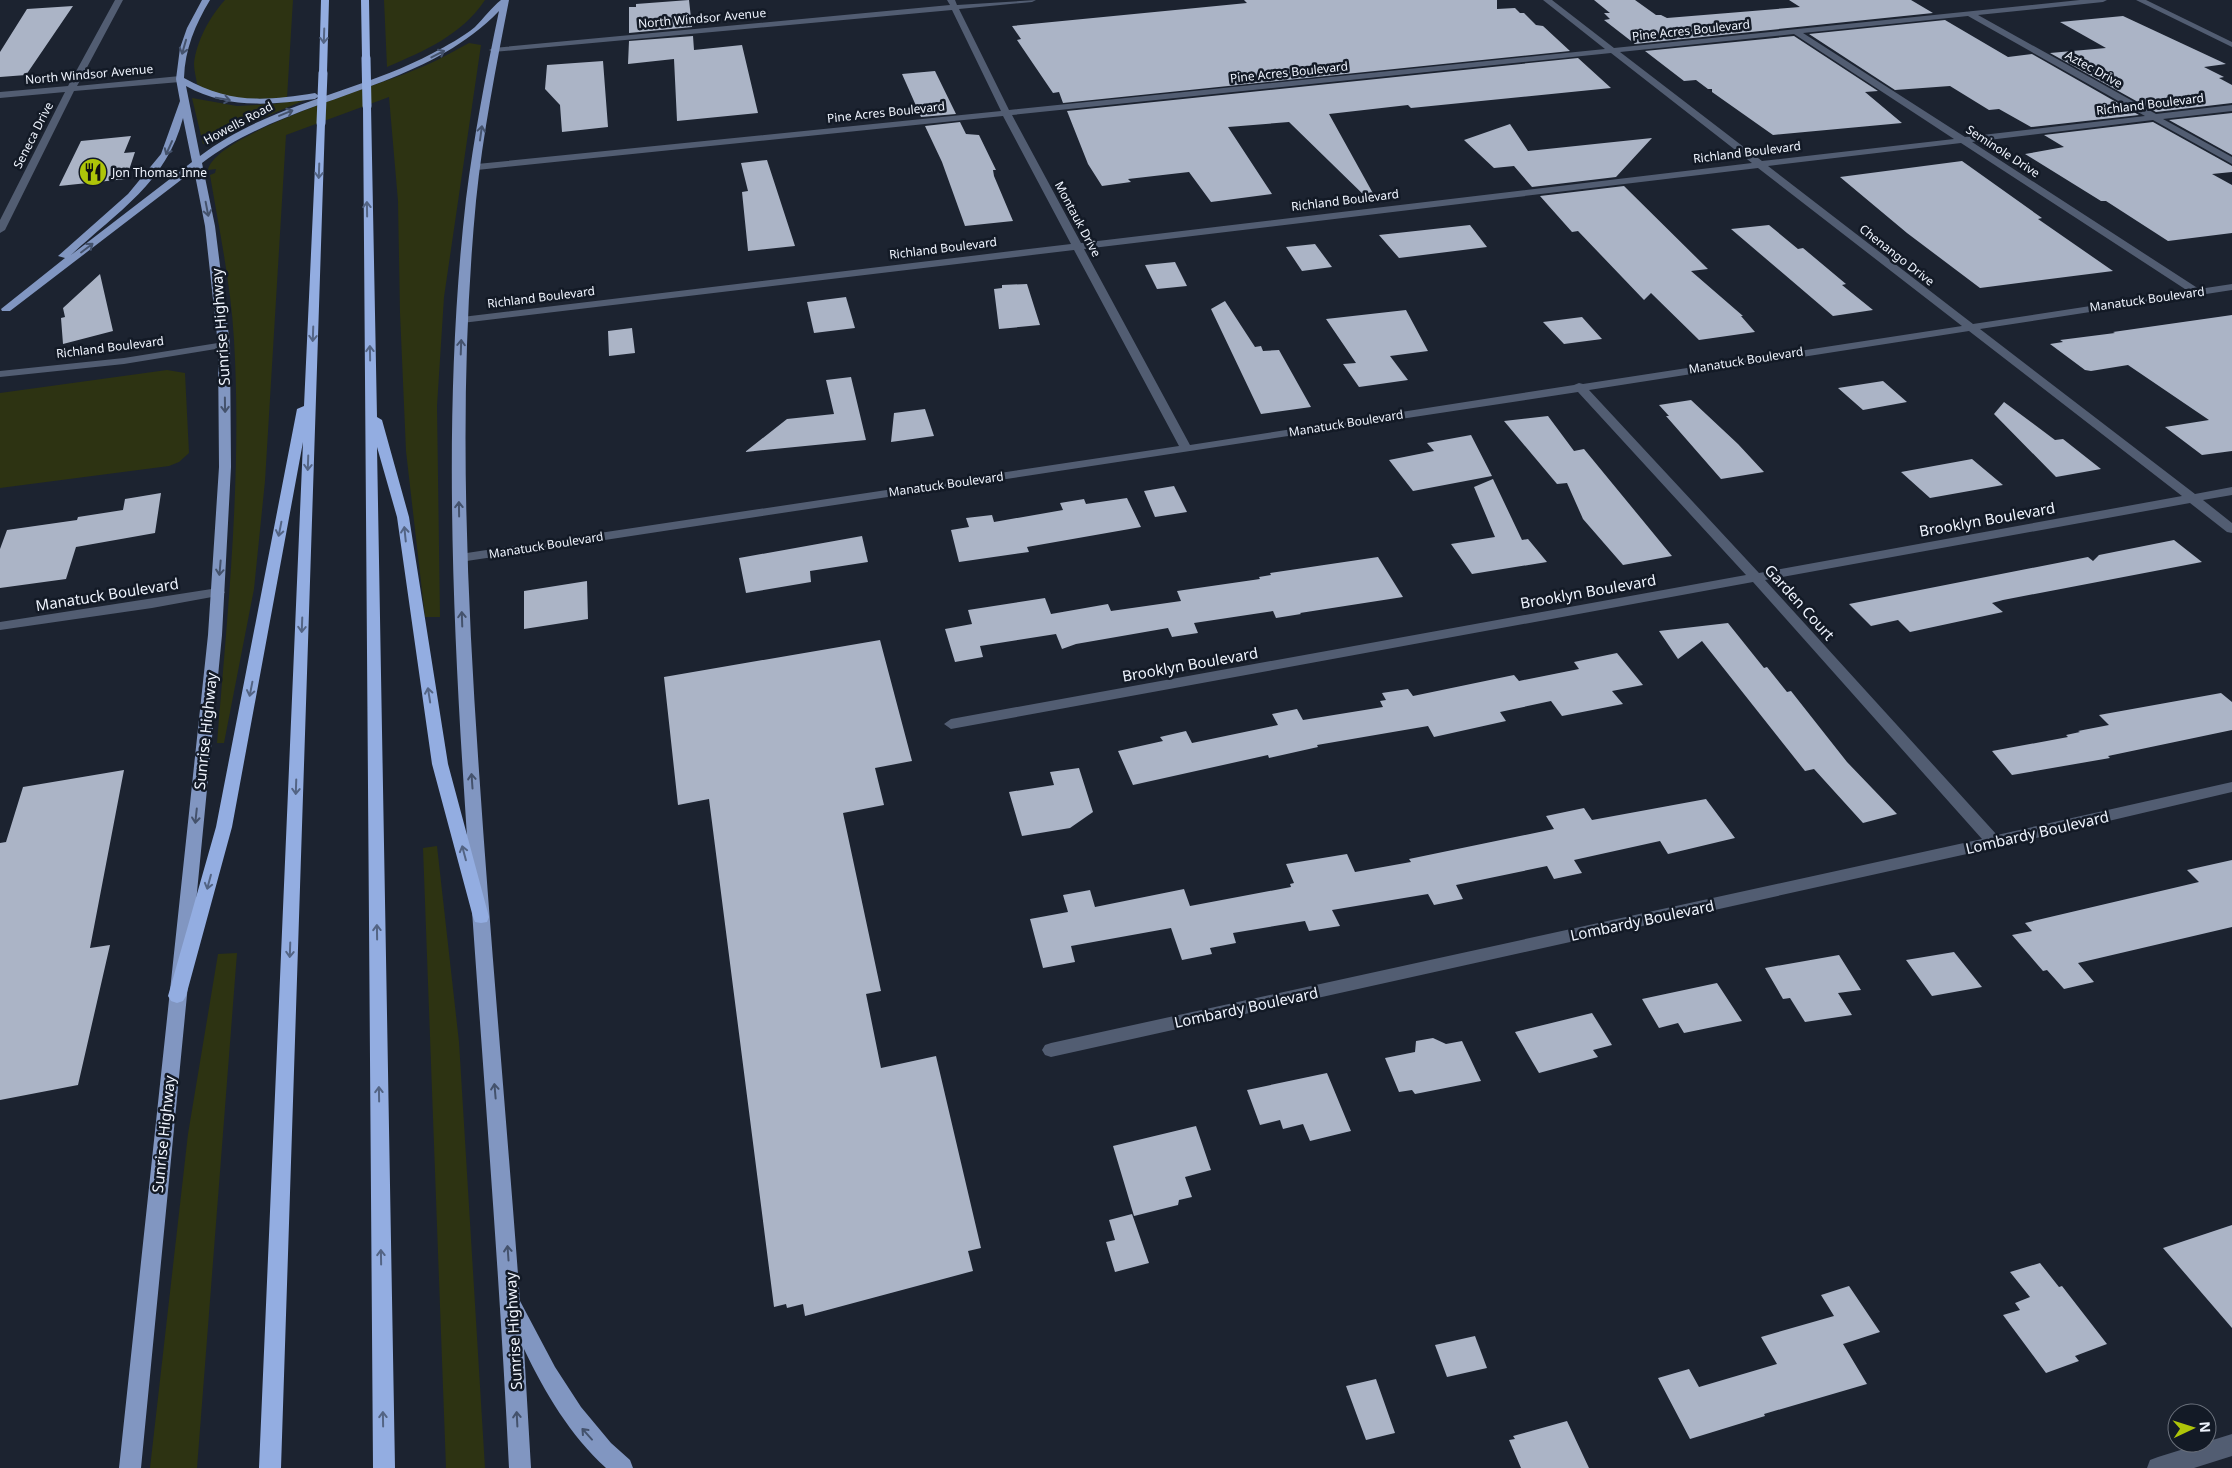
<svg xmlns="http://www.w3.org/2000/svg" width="2232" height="1468" viewBox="0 0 2232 1468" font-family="'Noto Sans',sans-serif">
<rect width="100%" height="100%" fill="#1c2330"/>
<!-- green -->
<path fill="#2d3312" d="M225,0H293L287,98C257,99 222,102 197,84C196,77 194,70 194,64C196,42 210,16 225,0Z
M384,0H485C462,35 424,51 387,67Z
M469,43L481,45L444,297L437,406L440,617H425L406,451L400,313L398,201L389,97L286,135L265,481L254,589L224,743H217C228,609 242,475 234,340C231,285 219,229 210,175L215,173L216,169L208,170C214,135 372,87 407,73C429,65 449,54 469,43Z
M192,98L237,106L274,104L310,98L231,131L209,143L203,144Z
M167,370L185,373L189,453L179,462L169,466L0,488V393Z
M437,846L459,1042L485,1468H446L423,848Z
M237,953L197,1468H150L188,1134L218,954Z"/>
<!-- building -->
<path fill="#abb4c6" d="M689,0L692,27L629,33V7H636V4Z
M1244,0H1497V9L1515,8L1520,13H1524L1536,25L1543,26L1570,51L1063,103L1059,92L1053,93L1017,40L1021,39L1012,26L1247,3Z
M1594,0H1635L1656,15H1661L1667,18L1800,7L1789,0H1911L1933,13L1635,44L1604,20L1610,19L1604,13H1610Z
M73,6L26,75L0,77V52L27,9Z
M2123,16L2226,64L2204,67L2224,77L2219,78L2232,85V103L2156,112L2050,53L2106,48L2060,22Z
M1945,20L2008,57L2032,54L2139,115L2031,127L1999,109L1989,110L1950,86L1895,90L1809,34Z
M693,36L694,50L742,45L758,113L677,121L674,59L628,64L629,41Z
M1794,36L1878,91L1865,92L1902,123L1773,135L1712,92V89H1708L1696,80L1684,81L1645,51Z
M1578,58L1611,88L1411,108L1408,105L1329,114L1375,197L1370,201L1289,122L1228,127L1272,194L1211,202L1189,172L1128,179L1131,182L1102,186L1088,164L1067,111Z
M603,61L608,127L562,132L560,105L545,89L547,65Z
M935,71L956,114L921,117L902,74Z
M2232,113V155L2169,120Z
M960,122L966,134L979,135L996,170H993L994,176L1013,221L965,226L942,162L925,126Z
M2153,122L2232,166V172L2212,174L2232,185V233L2168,241L2106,201H2101L2025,154L2064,147L2044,135Z
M1510,124L1528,151L1652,138L1616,177L1532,187L1514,166L1494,168L1464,140Z
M131,136L124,153L135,152L126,179L59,186L81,141Z
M767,160L795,246L748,251L742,192L748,191L741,163Z
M1962,161L2042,218L2038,219L2113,271L1980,288L1907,233L1840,177Z
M1624,186L1708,269L1691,271L1743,316H1741L1755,332L1699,340L1651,293L1644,300L1578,231L1572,232L1540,196Z
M1470,225L1487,247L1399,258L1379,235Z
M1769,225L1798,249L1803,248L1846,284L1842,285L1873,310L1833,316L1731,229Z
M1315,244L1332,267L1302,271L1286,247Z
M1175,262L1187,286L1157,289L1145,265Z
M100,274L113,331L63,344L61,318L65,317L63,308Z
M1027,284L1040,325L999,329L994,289L1002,288V285Z
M846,297L855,328L814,333L807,302Z
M1225,301L1255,347L1261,346L1263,351L1279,350L1311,407L1261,414L1211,309Z
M1406,310L1428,351L1390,356L1408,380L1359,387L1343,364L1356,363L1326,319Z
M2232,315V451L2202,455L2165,427L2209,420L2128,365L2091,371L2085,370L2050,344L2063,342L2060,340L2115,333L2113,332Z
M1582,317L1602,339L1564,344L1543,322Z
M632,328L635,353L609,356L608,331Z
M851,377L866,440L745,452L787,419L834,414L826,380Z
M1883,381L1907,402L1863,410L1838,388Z
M1691,400L1738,444L1764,472L1721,479L1666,416H1669L1659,405Z
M2004,402L2055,440L2063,439L2101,469L2056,477L1994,414Z
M925,409L934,436L891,442L894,413Z
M1548,416L1574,451L1584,449L1672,556L1623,565L1583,519L1567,483L1557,484L1504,421Z
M1471,435L1492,476L1413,491L1389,460L1434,451L1427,443Z
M1972,459L2003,485L1930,498L1901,472Z
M1493,479L1522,540L1528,539L1547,562L1472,574L1451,544L1495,537L1474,487Z
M1174,486L1187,512L1155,517L1144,491Z
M161,493L155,533L76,547L66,579L0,588V549L7,530L77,520L78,517L123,510L125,499Z
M1127,498L1141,527L1027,547L1029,552L959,562L951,530L969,527L966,518L992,515L994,522L1063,510L1060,503L1084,499L1086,504Z
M862,536L868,562L810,571L811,582L746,593L739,558Z
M2174,540L2202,562L2003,600L1992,603L2003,612L1910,632L1898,620L1871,626L1849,604L2088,557L2093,561L2099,555Z
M1378,557L1403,597L1300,613L1301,614L1276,618L1273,611L1194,623L1198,633L1172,637L1168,628L1076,644L1062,649L1056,634L980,646L983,657L955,662L945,629L972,624L968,610L1045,598L1051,614L1108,604L1111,611L1181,601L1177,591L1260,579L1259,577L1271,575L1270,573Z
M587,581L588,619L524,629V591Z
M1728,623L1764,668L1767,667L1787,692L1791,691L1847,762L1897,814L1863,823L1814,769L1805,771L1702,641L1678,659L1659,631Z
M880,640L912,761L875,768L884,805L843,813L881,991L866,994L881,1068L936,1056L981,1248L968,1251L973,1271L805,1316L803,1304L787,1308L786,1304L774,1307L709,799L678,805L664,677Z
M1617,653L1643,685L1612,691L1623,704L1562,716L1551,701L1500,712L1506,721L1434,737L1428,726L1317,745L1318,747L1269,758L1268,755L1133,785L1118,751L1163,741L1160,737L1186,731L1192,743L1278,725L1272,714L1297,709L1303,720L1383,707L1380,701L1386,700L1382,693L1408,689L1413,696L1514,675L1519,681L1579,669L1574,662Z
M2221,693L2232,702V730L2108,756L2110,758L2012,775L1992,751L2068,737L2066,735L2080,732L2078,731L2109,725L2099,715Z
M1079,768L1093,812L1070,828L1022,836L1009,792L1054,785L1050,772Z
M124,770L90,948L110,945L78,1085L0,1100V843L6,842L23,787Z
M1706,799L1735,838L1668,854L1660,841L1574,860L1582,873L1554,879L1547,866L1456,885L1463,899L1434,905L1428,894L1332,910L1340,926L1309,931L1305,921L1233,933L1236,943L1210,948L1212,954L1182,960L1171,928L1071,946L1075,962L1043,968L1030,919L1068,912L1063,895L1090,890L1095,907L1184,889L1190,906L1291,887L1290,884L1294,883L1286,864L1347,854L1355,872L1411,862L1409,859L1554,829L1546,816L1584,808L1592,820Z
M2232,860V927L2078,963L2094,982L2064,989L2047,970L2043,971L2012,935L2032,931L2025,923L2199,882L2187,870Z
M1954,952L1982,987L1932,996L1906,960Z
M1839,955L1861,990L1838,993L1852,1015L1805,1022L1790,998L1783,999L1765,968Z
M1717,983L1742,1021L1684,1033L1678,1023L1659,1028L1642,999Z
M1592,1013L1612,1045L1593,1050L1598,1057L1539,1073L1515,1032Z
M1433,1038L1446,1044L1462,1041L1481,1081L1415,1094L1412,1090L1399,1092L1385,1058L1415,1052L1416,1041Z
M1327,1073L1351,1131L1310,1141L1303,1124L1283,1129L1280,1120L1260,1125L1247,1090Z
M1196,1126L1211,1170L1185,1177L1192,1197L1179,1200L1178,1205L1134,1216L1113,1146Z
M1132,1214L1149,1263L1115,1272L1106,1242L1115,1240L1109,1220Z
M2232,1225V1328L2163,1248Z
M2040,1263L2059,1287L2062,1286L2107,1344L2075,1356L2079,1361L2046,1373L2003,1315L2020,1310L2015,1303L2030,1297L2010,1272Z
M1849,1286L1880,1332L1843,1344L1867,1384L1764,1414L1765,1416L1690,1439L1658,1378L1689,1369L1699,1387L1777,1364L1761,1337L1834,1316L1821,1295Z
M1475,1336L1487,1368L1447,1377L1435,1345Z
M1376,1379L1395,1433L1366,1440L1346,1386Z
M1567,1421L1589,1468H1521L1509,1440L1515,1439L1513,1436Z"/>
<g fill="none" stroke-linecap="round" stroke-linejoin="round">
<!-- minor -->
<path fill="#525d72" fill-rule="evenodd" d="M115,0H123L77,86L180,76L184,79L180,82L74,91L5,230L0,233V220L65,92L0,98V92L68,86Z
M947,0H955L957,5L1036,0L1032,2L959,9L1009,110L1605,49L1543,0H1552L1614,48L2080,0H2107L2103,2L1978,15L2156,114L2232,105V111L2163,119L2232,157V164L2153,120L1972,142L2199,289L2232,284V290L1980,329L2195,494L2232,487V495L2203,500L2232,523V533L2227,532L2190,503L1765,580L1997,835L2232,782V792L1994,848L1051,1057L1045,1055L1042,1050L1045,1045L1051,1043L1982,839L1753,582L951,729L944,724L951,719L1746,575L1578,392L460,562L455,561L453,558L460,554L1179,446L1074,250L462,323L457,320L462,317L1071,244L1003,116L477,170L472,167L477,164L1001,111L952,10L493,52L489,50L493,48L950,5ZM1968,16L2145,116L1965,137L1803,33ZM1794,34L1954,139L1762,161L1620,52ZM1611,53L1752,163L1081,243L1012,115ZM1961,143L2188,291L1973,324L1768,166ZM1758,168L1962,326L1583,384L1579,383L1574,385L1190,445L1084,249ZM1969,331L2182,496L1759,573L1589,390Z
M2136,0H2146L2232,42V47Z
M224,342L230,345L228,347L124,364L0,377V371L124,358Z
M218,588L225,592L223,595L152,608L0,630V622Z
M2232,1434V1456L2194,1468H2147L2150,1460L2158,1457Z"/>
<!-- major -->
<path fill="#8196c1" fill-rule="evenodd" d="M202,0H210C195,25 185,49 184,78C230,104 265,101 315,93L319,96L315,99C270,105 227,109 186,86L200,156C268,104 358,93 433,53C446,46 463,37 475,27C484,18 492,7 501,0H509C496,67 483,133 476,201C458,391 466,581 479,771C491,948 507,1125 520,1301L555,1367L581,1407L611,1443L630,1460L633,1468H606C570,1435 545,1393 524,1349L531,1468H509C500,1282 485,1096 472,911C456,675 439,435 466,199C474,136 486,73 499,11C420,93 291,95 202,163L215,226L230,345L231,467L222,635L141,1468H119L208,635L219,467L218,345L205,226L194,170L10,311H2L1,309L65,258L58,256L128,194L161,154L180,101L176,79L180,48L187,28ZM183,118L192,162L71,255C117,212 167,182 183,118Z"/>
<!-- highway -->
<path fill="#93ade1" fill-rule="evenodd" d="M321,0H329L327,73L323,76L319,73Z
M361,0H369L370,58L366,60L362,58Z
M367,103L371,106L377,417L382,420L409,517L448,764L489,917L487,922L481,923L475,922L473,917L432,764L397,517L377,447L395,1468H373L363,106Z
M321,120L325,123L281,1468H259L303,442L232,827L186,996L183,1001L177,1003L171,1001L168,996L216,827L297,409L304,406L317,123Z"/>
<!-- highway-bridge -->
<path stroke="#93ade1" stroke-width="9" d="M366,58L367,106
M321,123L323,73"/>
</g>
<!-- one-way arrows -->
<defs><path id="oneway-shaft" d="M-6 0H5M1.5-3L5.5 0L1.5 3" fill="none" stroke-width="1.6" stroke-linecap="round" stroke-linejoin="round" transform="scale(1.25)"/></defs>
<g stroke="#536484">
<use href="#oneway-shaft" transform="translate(324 36) rotate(92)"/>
<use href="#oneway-shaft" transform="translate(319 171) rotate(92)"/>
<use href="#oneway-shaft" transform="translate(367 209) rotate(-91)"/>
<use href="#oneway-shaft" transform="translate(313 334) rotate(92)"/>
<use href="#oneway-shaft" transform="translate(370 353) rotate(-91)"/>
<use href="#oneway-shaft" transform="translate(308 463) rotate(92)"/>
<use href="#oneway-shaft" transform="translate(280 529) rotate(101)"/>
<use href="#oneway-shaft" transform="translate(405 534) rotate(-96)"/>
<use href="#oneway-shaft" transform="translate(302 625) rotate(92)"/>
<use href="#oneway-shaft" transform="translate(251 689) rotate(101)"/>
<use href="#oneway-shaft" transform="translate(429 695) rotate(-99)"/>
<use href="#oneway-shaft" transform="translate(296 787) rotate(92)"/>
<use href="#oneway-shaft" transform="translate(464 853) rotate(-105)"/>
<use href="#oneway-shaft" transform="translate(209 882) rotate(105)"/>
<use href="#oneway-shaft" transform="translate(377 932) rotate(-91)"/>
<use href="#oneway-shaft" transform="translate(290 950) rotate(92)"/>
<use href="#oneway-shaft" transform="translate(379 1094) rotate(-91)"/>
<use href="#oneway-shaft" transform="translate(381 1257) rotate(-91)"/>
<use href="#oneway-shaft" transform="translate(383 1419) rotate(-91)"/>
</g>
<g stroke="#44526c">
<use href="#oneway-shaft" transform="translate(184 47) rotate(106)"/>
<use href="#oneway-shaft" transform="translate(438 54) rotate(-27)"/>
<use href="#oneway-shaft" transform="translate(223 99) rotate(10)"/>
<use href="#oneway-shaft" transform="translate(286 113) rotate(-22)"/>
<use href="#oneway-shaft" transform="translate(481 133) rotate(-82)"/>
<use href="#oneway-shaft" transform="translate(169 148) rotate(114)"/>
<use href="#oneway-shaft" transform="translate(207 209) rotate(79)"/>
<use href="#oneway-shaft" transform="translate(87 248) rotate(-37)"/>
<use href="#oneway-shaft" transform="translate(461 347) rotate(-88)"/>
<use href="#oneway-shaft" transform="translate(225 405) rotate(89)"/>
<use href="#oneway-shaft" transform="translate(459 509) rotate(-91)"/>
<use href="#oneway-shaft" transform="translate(220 568) rotate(95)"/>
<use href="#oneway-shaft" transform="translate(462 619) rotate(-92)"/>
<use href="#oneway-shaft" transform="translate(472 781) rotate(-94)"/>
<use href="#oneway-shaft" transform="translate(196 816) rotate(96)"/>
<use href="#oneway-shaft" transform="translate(495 1091) rotate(-95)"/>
<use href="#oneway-shaft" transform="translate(508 1253) rotate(-94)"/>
<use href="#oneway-shaft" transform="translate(517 1419) rotate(-93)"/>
<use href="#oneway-shaft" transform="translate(587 1434) rotate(-132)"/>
</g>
<!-- icons -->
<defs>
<symbol id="restaurant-disc" viewBox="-11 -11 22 22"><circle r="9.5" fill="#aec509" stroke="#131a26"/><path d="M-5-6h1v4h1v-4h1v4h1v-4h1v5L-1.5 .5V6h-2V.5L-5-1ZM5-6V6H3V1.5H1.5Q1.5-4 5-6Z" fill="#111"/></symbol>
</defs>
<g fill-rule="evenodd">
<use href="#restaurant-disc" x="77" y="156" width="32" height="32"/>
</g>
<g text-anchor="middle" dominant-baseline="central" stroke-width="5" stroke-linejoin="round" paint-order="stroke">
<!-- far-street labels -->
<g font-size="12" fill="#eff4fe" stroke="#131a26">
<text transform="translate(702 18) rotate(-5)">North Windsor Avenue</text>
<text transform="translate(1691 30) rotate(-6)">Pine Acres Boulevard</text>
<text transform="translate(2094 69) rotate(29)">Aztec Drive</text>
<text transform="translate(1289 72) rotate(-6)">Pine Acres Boulevard</text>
<text transform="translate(89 74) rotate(-5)">North Windsor Avenue</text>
<text transform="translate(2150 104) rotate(-7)">Richland Boulevard</text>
<text transform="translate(886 112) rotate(-6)">Pine Acres Boulevard</text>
<text transform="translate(238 123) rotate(-28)">Howells Road</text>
<text transform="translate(33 135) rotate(-63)">Seneca Drive</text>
<text transform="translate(2003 151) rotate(33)">Seminole Drive</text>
<text transform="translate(1747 152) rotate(-7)">Richland Boulevard</text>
<text transform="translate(1345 200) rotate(-7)">Richland Boulevard</text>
<text transform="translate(1078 219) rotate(62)">Montauk Drive</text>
<text transform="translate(943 248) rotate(-7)">Richland Boulevard</text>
<text transform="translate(1897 255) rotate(38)">Chenango Drive</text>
<text transform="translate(541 297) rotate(-7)">Richland Boulevard</text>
<text transform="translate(2147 299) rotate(-8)">Manatuck Boulevard</text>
<text transform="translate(110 347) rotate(-7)">Richland Boulevard</text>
<text transform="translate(1746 360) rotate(-9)">Manatuck Boulevard</text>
<text transform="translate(1346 423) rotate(-9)">Manatuck Boulevard</text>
<text transform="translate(946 484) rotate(-8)">Manatuck Boulevard</text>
<text transform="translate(546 545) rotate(-9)">Manatuck Boulevard</text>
</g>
<!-- far-poi labels -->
<g font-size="12" fill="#eff4fe" stroke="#131a26" text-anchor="start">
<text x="112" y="172">Jon Thomas Inne</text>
</g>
<!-- street labels -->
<g font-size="15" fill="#eff4fe" stroke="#131a26">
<text transform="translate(220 327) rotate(-94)">Sunrise Highway</text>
<text transform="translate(1987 519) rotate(-10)">Brooklyn Boulevard</text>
<text transform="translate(1588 591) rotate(-10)">Brooklyn Boulevard</text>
<text transform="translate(107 594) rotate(-9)">Manatuck Boulevard</text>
<text transform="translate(1800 602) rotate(48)">Garden Court</text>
<text transform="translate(1190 664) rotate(-10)">Brooklyn Boulevard</text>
<text transform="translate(205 731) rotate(-84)">Sunrise Highway</text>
<text transform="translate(2037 832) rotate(-13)">Lombardy Boulevard</text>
<text transform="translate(1642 920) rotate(-12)">Lombardy Boulevard</text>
<text transform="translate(1246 1007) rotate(-12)">Lombardy Boulevard</text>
<text transform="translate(163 1134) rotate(-84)">Sunrise Highway</text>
<text transform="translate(513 1331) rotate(-93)">Sunrise Highway</text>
</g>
</g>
<!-- north arrow -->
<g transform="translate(2192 1428) rotate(86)"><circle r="24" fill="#131a26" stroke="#6b717c"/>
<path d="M0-4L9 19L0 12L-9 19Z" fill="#aec509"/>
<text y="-8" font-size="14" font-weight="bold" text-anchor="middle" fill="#eff4fe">N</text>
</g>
</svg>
